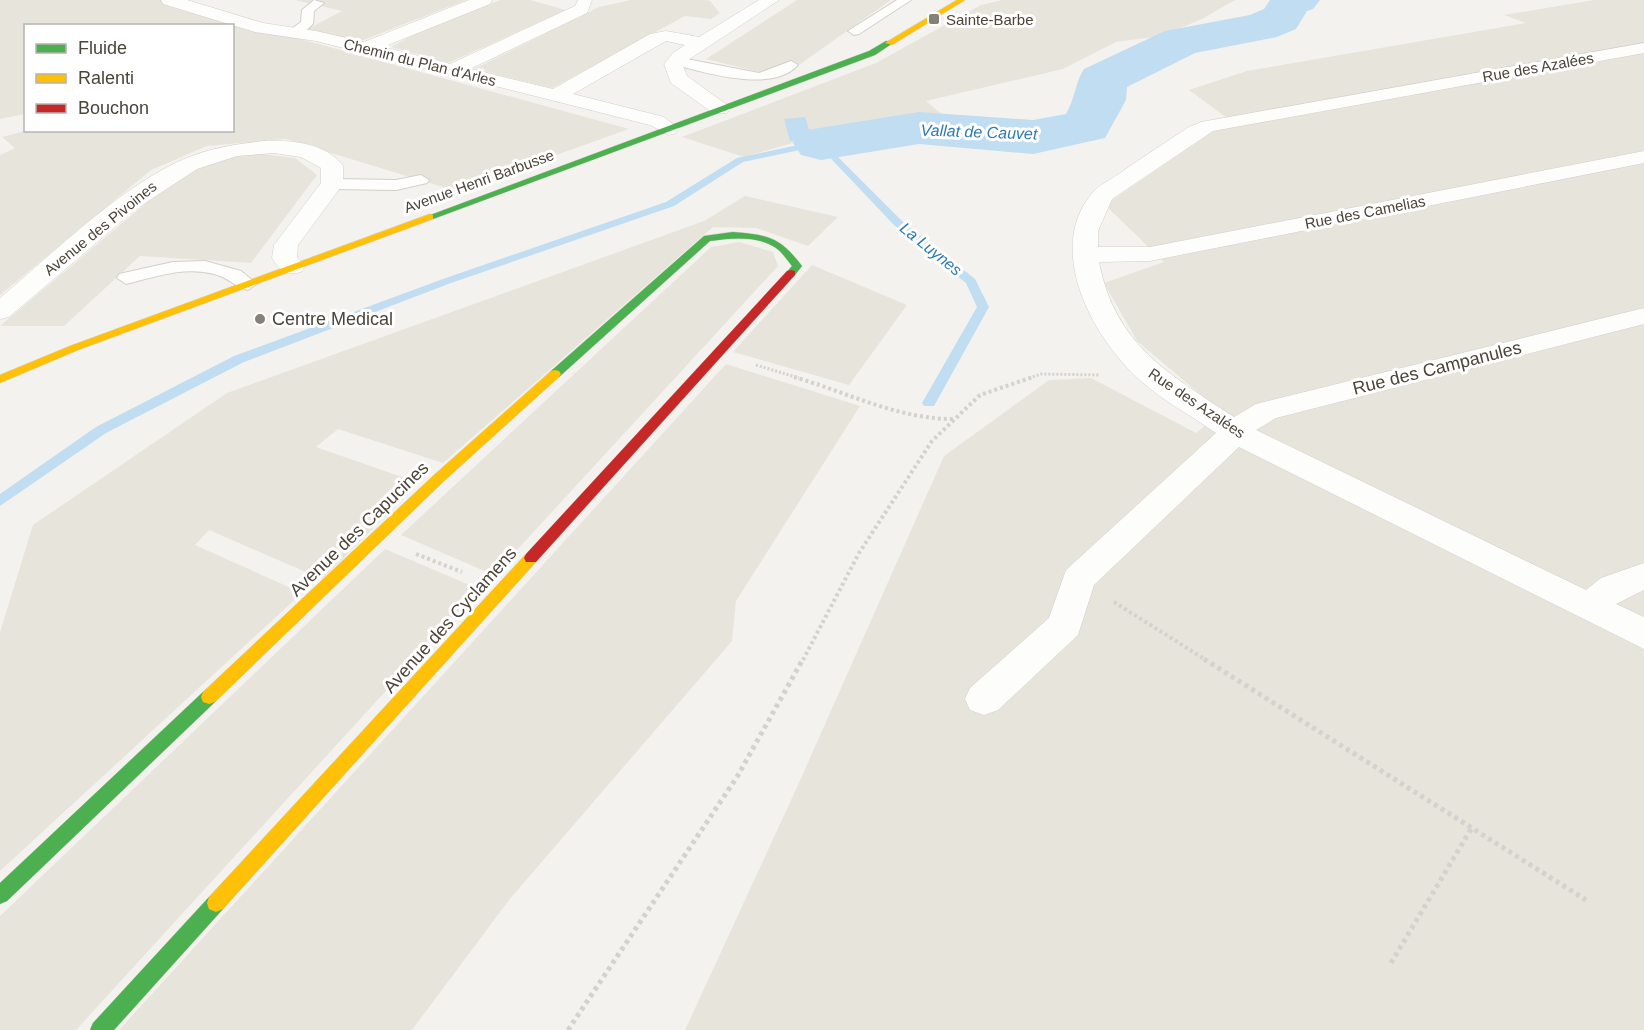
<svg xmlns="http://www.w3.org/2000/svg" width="1644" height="1030" viewBox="0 0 1644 1030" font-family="Arial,sans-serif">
<rect width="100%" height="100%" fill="#f4f2ee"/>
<!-- residential -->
<path fill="#e7e4dc" d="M0,0H158L629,129L456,191L285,139L207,146L151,170L0,295V155L15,148L2,137L29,130H232V26H26L25,114L0,119Z
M295,0H466L361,41L306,30L342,11Z
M501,0H530L566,10L448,63L391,47L437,22Z
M631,0H706L710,1L720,13L711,19L685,16L552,88L474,69L599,7Z
M797,0H891L796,67L785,66L771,75L706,59Z
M1002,0H1235L1202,19L1161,36L1116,42L1063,69L926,101L955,125L903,121L845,128L744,157L682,137L876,63L981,5Z
M1594,0H1644V1030H685L798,785L944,456L1049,380L1091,378L1196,433L1221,412L1137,341L1104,283L1164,262L1105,205L1230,120L1189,90L1247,71L1526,23L1504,15Z
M253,153L295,158L317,175L251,263L140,256L64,326H0L177,177L209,161Z
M745,196L838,217L808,246L756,228L713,227L443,463L338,429L316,447L419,483L322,579L209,530L195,545L302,593L0,871V632L33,525L227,393L704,221Z
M739,242L773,252L778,266L494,575L401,535L711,247Z
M812,265L907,305L849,385L733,352Z
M726,364L860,406L736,601L732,641L509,900L412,1030H119Z
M385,549L479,589L76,1030H0V916Z"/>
<!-- water -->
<path fill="#c0ddf1" d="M805,117L812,139L790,141L784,119Z"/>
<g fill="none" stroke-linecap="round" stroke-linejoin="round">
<!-- stream -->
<path fill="#c0ddf1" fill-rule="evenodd" d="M821,140L902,221L975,279L989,307L934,406H924L922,403L977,307L966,283L894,225L819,146L743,162L674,206L451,283L244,362L106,433L0,506V494L96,427L234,356L443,279L666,202L737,158Z"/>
<!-- river -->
<path fill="#c0ddf1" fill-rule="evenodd" d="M1270,0H1320L1313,9L1307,11L1296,29L1277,37L1195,53L1127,87L1126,100L1105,138L1033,154L919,144L821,160L801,155L793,143L801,131L919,112L1033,120L1066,114C1075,99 1075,83 1084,69L1165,31L1250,15L1264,9Z"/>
<defs>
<path id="lane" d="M314,0L324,3L314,11L313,24L300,36H290V30L301,22L302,10Z
M897,0H911L859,34L854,35L848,31Z
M676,57L759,73L791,61L798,65C772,94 704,72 671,64V58Z
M421,175L429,180L427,183L396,190L332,189L324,184L332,179L396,180Z
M205,261L241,271L257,284L248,290C236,287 227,277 214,274C185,266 154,277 126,284L117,278L119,274L173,262Z"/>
<path id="street" d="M161,0H187L263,23L316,31L364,42L469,0H492L490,4L383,47L450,64L575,6L578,0H592L587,13L470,69L553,89L650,34L666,31L699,37L759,0H779L682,64L687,76L727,105L730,109L727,113H713L671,83L664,64L673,53L685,45L666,41L573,94L664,117L679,129L676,133L669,135L650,125L316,41L255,32L163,4Z
M1644,43V53L1213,131L1112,199L1098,231V247H1150L1644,151V163L1150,261L1099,262C1115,345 1169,374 1234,417L1256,404L1644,308V324L1276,418L1256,430L1586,590L1601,578L1644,563V590L1616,604L1644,617V649L1239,447L1094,585L1078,635L998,710L984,715L970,710L965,699L970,688L1049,618L1066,570L1216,433C1192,416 1163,401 1141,381C1093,339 1043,248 1094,191C1101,184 1112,179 1120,173C1143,157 1166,142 1189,127L1201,122Z
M264,141C290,140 327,143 343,166V184L298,245L297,257L305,267L301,272C286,276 280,270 272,258L274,245L321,183V168L301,157L274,153L237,156L197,169L136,209L9,317L0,319V298C52,254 123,185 184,159C210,148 236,144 264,141Z"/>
<path id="fast" d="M886,41L893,43L875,55L433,219L425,217L869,51Z
M733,232C769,235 780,237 802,266L795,275H787L786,273L792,266C787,260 782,252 776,248C757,235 731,238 710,241L559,377H551L549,374L551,371L704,236Z
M209,690L215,692L217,697L215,702L7,901L0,904V883L203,692Z
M216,894L223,897L225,903L223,909L114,1030H90L93,1023L209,897Z"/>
<path id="slow" d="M957,0H965L892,45L885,43Z
M430,214L433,215V219L78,350L0,383V375L70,346Z
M555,370L559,371L561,374L559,377L444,481L215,702L209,704L203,702L201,697L203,692L434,475L551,371Z
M531,553L536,554L538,558L536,562L223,909L216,912L209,909L207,903L209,897L526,554Z"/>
<path id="jam" d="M791,270L795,271V275L536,562H526L524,558L526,554L787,271Z"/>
</defs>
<!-- lane casing -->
<use href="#lane" stroke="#d2d0cb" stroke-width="2"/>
<!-- street casing -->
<use href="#street" stroke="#d2d0cb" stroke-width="1"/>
<!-- fast casing -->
<use href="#fast" stroke="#d3cfc5" stroke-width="1"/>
<!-- slow casing -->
<use href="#slow" stroke="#d3cfc5" stroke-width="1"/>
<!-- jam casing -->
<use href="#jam" stroke="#d3cfc5" stroke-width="1"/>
<!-- path-far2 -->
<path stroke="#d3d2cc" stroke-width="3" stroke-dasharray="2 2" stroke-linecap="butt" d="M756,365L799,378
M1029,378L1041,374L1100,375"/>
<!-- path-far1 -->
<path stroke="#d3d2cc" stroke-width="4" stroke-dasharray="3 3" stroke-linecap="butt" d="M794,377C846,392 900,420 955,419
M416,554L462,572
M1114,602L1206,660
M803,660L859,553L932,441L980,395L1033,377"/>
<!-- path -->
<path stroke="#d3d2cc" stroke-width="5" stroke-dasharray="4 4" stroke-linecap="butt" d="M1204,659L1586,900
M1391,963L1471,829
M568,1030L737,777L803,659"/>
<!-- lane -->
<use href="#lane" fill="#fdfdfc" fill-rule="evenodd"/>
<!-- street -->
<use href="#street" fill="#fdfdfc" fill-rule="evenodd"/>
<!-- fast -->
<use href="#fast" fill="#4caf50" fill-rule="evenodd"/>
<!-- slow -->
<use href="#slow" fill="#ffc107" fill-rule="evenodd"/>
<!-- jam -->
<use href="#jam" fill="#c62828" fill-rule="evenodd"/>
</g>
<!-- markers -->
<g fill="#868178" stroke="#fff" stroke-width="2">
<rect x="928" y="13" width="12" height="12" rx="3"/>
<circle cx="260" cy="319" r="6"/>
</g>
<g text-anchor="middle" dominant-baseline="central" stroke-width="6" stroke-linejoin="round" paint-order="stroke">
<!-- far-poi labels -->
<g font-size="15" fill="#4b4439" stroke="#fff" text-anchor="start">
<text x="946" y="19">Sainte-Barbe</text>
</g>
<!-- far-street labels -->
<g font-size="15" fill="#4b4439" stroke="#fff">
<text transform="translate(420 62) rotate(14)">Chemin du Plan d'Arles</text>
<text transform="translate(1538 67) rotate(-10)">Rue des Azalées</text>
<text transform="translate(479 181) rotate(-20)">Avenue Henri Barbusse</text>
<text transform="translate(1365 212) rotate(-11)">Rue des Camelias</text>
<text transform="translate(100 228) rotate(-39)">Avenue des Pivoines</text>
<text transform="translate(1197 403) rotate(34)">Rue des Azalées</text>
</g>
<!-- far-water labels -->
<g font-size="16" font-style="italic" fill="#2e7ab2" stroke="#fff">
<text transform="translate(979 132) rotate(2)">Vallat de Cauvet</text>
<text transform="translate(931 249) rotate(39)">La Luynes</text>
</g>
<!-- poi labels -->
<g font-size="18" fill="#4b4439" stroke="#fff" text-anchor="start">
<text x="272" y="319">Centre Medical</text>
</g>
<!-- street labels -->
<g font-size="18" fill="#4b4439" stroke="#fff">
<text transform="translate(1437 368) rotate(-14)">Rue des Campanules</text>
<text transform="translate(359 529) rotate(-44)">Avenue des Capucines</text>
<text transform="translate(450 620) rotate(-48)">Avenue des Cyclamens</text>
</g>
</g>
<!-- legend -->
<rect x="24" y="24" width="210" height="108" fill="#ffffff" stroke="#b7b4b0" stroke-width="1.5"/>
<rect x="36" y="44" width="30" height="9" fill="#4caf50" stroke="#b7b4b0" stroke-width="1.5"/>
<text x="78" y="54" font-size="18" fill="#4b4439">Fluide</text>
<rect x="36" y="74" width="30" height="9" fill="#ffc107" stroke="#b7b4b0" stroke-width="1.5"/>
<text x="78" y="84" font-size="18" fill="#4b4439">Ralenti</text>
<rect x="36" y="104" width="30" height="9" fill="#c62828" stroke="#b7b4b0" stroke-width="1.5"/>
<text x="78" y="114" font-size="18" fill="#4b4439">Bouchon</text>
</svg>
